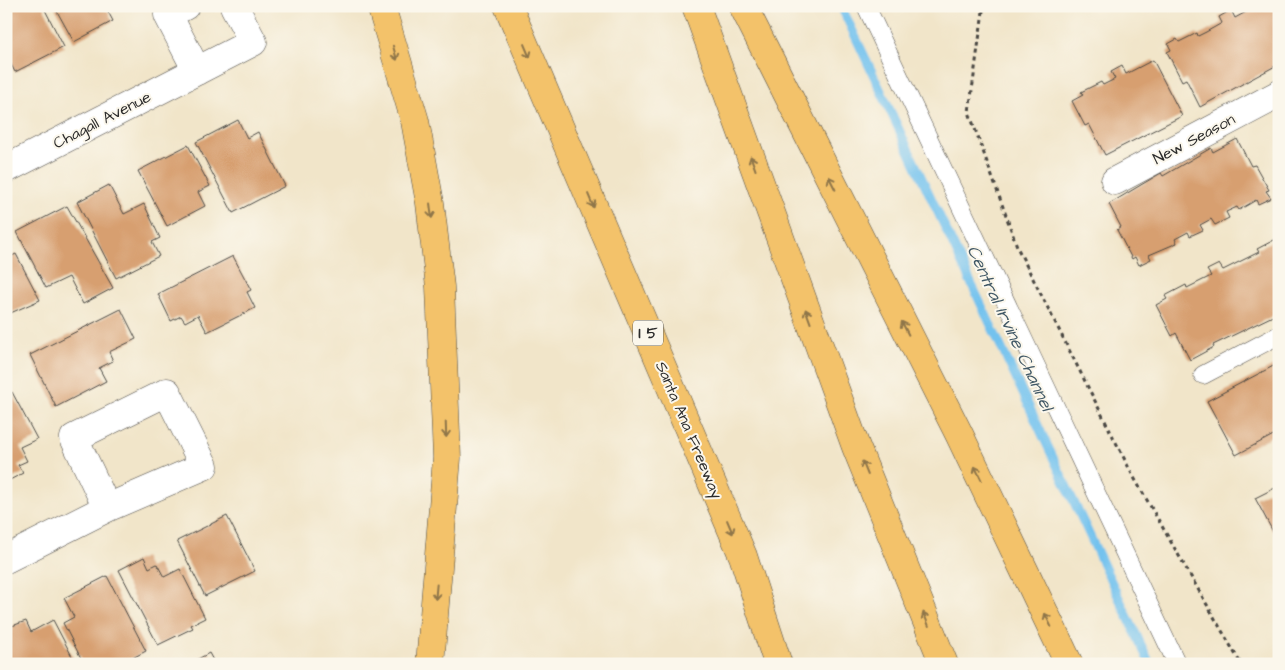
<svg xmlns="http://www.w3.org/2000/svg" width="1285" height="670" viewBox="0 0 1285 670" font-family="'Architects Daughter',sans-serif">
<rect width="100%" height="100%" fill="#fbf7ec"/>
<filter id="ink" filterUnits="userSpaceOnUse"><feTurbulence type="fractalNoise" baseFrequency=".02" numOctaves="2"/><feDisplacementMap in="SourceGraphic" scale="10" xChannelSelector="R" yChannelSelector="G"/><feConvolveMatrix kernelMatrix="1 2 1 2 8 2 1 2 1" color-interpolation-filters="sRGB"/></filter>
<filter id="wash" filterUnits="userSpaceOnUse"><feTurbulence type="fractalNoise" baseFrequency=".0096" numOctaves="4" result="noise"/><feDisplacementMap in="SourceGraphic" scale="20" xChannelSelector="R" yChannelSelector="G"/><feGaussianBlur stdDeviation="1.12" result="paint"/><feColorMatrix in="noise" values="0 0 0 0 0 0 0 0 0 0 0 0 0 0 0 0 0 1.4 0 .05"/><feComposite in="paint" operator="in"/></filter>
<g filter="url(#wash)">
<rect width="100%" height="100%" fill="#f1e5c9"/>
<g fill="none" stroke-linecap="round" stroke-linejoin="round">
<!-- stream -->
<path stroke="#73c2ee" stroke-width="9" d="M841,6L1150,664"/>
</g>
<g id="blocks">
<!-- building -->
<path fill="#d79f70" d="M6,6H43L64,47L15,72L6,55Z
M54,6H105L113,21L74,42Z
M1257,6H1279V64L1200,107L1186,79L1182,81L1167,52L1171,50L1168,44L1177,39L1179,42L1197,33L1198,36L1206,32L1222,23L1219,17L1231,10L1235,18Z
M1153,60L1182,116L1105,155L1089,124L1085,126L1072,101L1083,95L1081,92L1101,82L1103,85L1115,79L1111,72L1122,66L1126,74Z
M238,120L247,138L258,132L285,186L233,213L196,142Z
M1237,139L1251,166L1255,165L1269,190L1266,191L1271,198L1258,204L1256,200L1239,210L1237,207L1226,212L1229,218L1215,225L1211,219L1200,225L1203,230L1190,236L1188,232L1175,239L1177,243L1149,255L1151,259L1139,265L1135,257L1132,259L1117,230L1121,227L1109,204L1161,173L1163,176L1211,148L1213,152Z
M188,145L210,186L198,192L205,206L167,226L138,171Z
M109,185L124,214L144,204L160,238L152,242L159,256L116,278L77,202Z
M67,206L113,288L83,304L69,277L46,288L17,232Z
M1278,238L1279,313L1213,345L1214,347L1190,360L1176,333L1172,336L1156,305L1167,299L1165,296L1186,285L1187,288L1211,276L1207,270L1219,264L1223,270L1259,252L1257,249Z
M16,254L40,300L6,315V259Z
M233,256L251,290L247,292L255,308L207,332L198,315L185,322L181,316L171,321L158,294Z
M121,309L136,339L109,352L113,361L99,368L106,381L56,407L30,355Z
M1279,363V432L1236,455L1207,401Z
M12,392L37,439L20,447L27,461L18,465L23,473L6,482V394Z
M1279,486V543L1255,498Z
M227,516L255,571L205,596L177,541Z
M144,557L149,568L157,564L164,577L180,569L205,618L191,625L193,628L158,645L119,570Z
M107,576L146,651L121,664H84L63,623L74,617L64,598Z
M53,620L76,664H8L6,659V631L9,627L26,621L31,632Z
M209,653L215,664H189Z"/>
</g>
</g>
<g filter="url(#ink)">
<use href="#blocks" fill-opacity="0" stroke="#494743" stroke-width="1"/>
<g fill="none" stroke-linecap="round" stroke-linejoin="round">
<defs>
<path id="service" d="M866,6L1177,664
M1203,375L1279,335"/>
<path id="minor" d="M185,6L168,15L197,71
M6,169L253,42L234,6
M1115,181L1279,94
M6,559L107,508L204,466L167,392L74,438L107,508"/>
<path id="motorway" d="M381,6L415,121L430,203L440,287L447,458L430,664
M508,6L743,556L778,664
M696,6L856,447L944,664
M743,6L959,434L1069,664"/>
</defs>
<!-- service casing -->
<use href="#service" stroke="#494743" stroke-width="19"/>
<!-- minor casing -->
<use href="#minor" stroke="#494743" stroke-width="29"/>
<!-- motorway casing -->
<use href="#motorway" stroke="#494743" stroke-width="29"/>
<!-- path -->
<path stroke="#494743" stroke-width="3" stroke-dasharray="4 4" stroke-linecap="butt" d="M983,11L969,112L1018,249L1132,474L1241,664"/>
<!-- service -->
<use href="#service" stroke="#fff" stroke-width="18"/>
<!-- minor -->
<use href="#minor" stroke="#fff" stroke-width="28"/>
<!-- motorway -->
<use href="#motorway" stroke="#f3c26a" stroke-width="28"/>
</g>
<!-- one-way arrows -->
<defs><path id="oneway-shaft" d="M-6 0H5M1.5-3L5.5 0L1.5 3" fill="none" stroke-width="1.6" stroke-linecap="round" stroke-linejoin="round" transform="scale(1.25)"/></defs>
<g stroke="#8f764a">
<use href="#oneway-shaft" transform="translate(527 51) rotate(67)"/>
<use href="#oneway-shaft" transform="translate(395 53) rotate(74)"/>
<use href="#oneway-shaft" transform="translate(753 163) rotate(-110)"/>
<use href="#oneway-shaft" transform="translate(832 183) rotate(-117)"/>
<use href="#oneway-shaft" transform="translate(591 201) rotate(67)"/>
<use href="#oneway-shaft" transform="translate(431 211) rotate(83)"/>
<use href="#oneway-shaft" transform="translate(808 316) rotate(-110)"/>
<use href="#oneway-shaft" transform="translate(905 328) rotate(-117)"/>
<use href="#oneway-shaft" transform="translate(446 430) rotate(88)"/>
<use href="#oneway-shaft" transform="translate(865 468) rotate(-112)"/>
<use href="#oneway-shaft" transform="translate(978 473) rotate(-116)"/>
<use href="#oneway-shaft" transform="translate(730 527) rotate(67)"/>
<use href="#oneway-shaft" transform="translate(436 592) rotate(95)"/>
<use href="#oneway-shaft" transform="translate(926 619) rotate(-112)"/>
<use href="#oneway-shaft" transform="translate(1048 620) rotate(-116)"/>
</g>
</g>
<g text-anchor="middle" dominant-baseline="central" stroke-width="4" stroke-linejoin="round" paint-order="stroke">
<!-- shield labels -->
<rect fill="#fbf7ec" stroke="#696865" stroke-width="1" x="633" y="320.5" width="30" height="25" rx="4"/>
<g font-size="15" font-weight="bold" fill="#2b2b2b">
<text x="648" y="333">I 5</text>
</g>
<!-- street labels -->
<g font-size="16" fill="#2b2b2b" stroke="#fbf7ec">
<text transform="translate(102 120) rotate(-27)">Chagall Avenue</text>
<text transform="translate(1194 139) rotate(-28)">New Season</text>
<text transform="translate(689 430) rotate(67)">Santa Ana Freeway</text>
</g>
<!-- water labels -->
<g font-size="18" font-style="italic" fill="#415866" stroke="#fbf7ec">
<text transform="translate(1010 328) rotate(65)">Central Irvine Channel</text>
</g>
</g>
<!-- margin -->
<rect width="1285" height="670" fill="none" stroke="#fbf7ec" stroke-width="25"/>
</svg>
